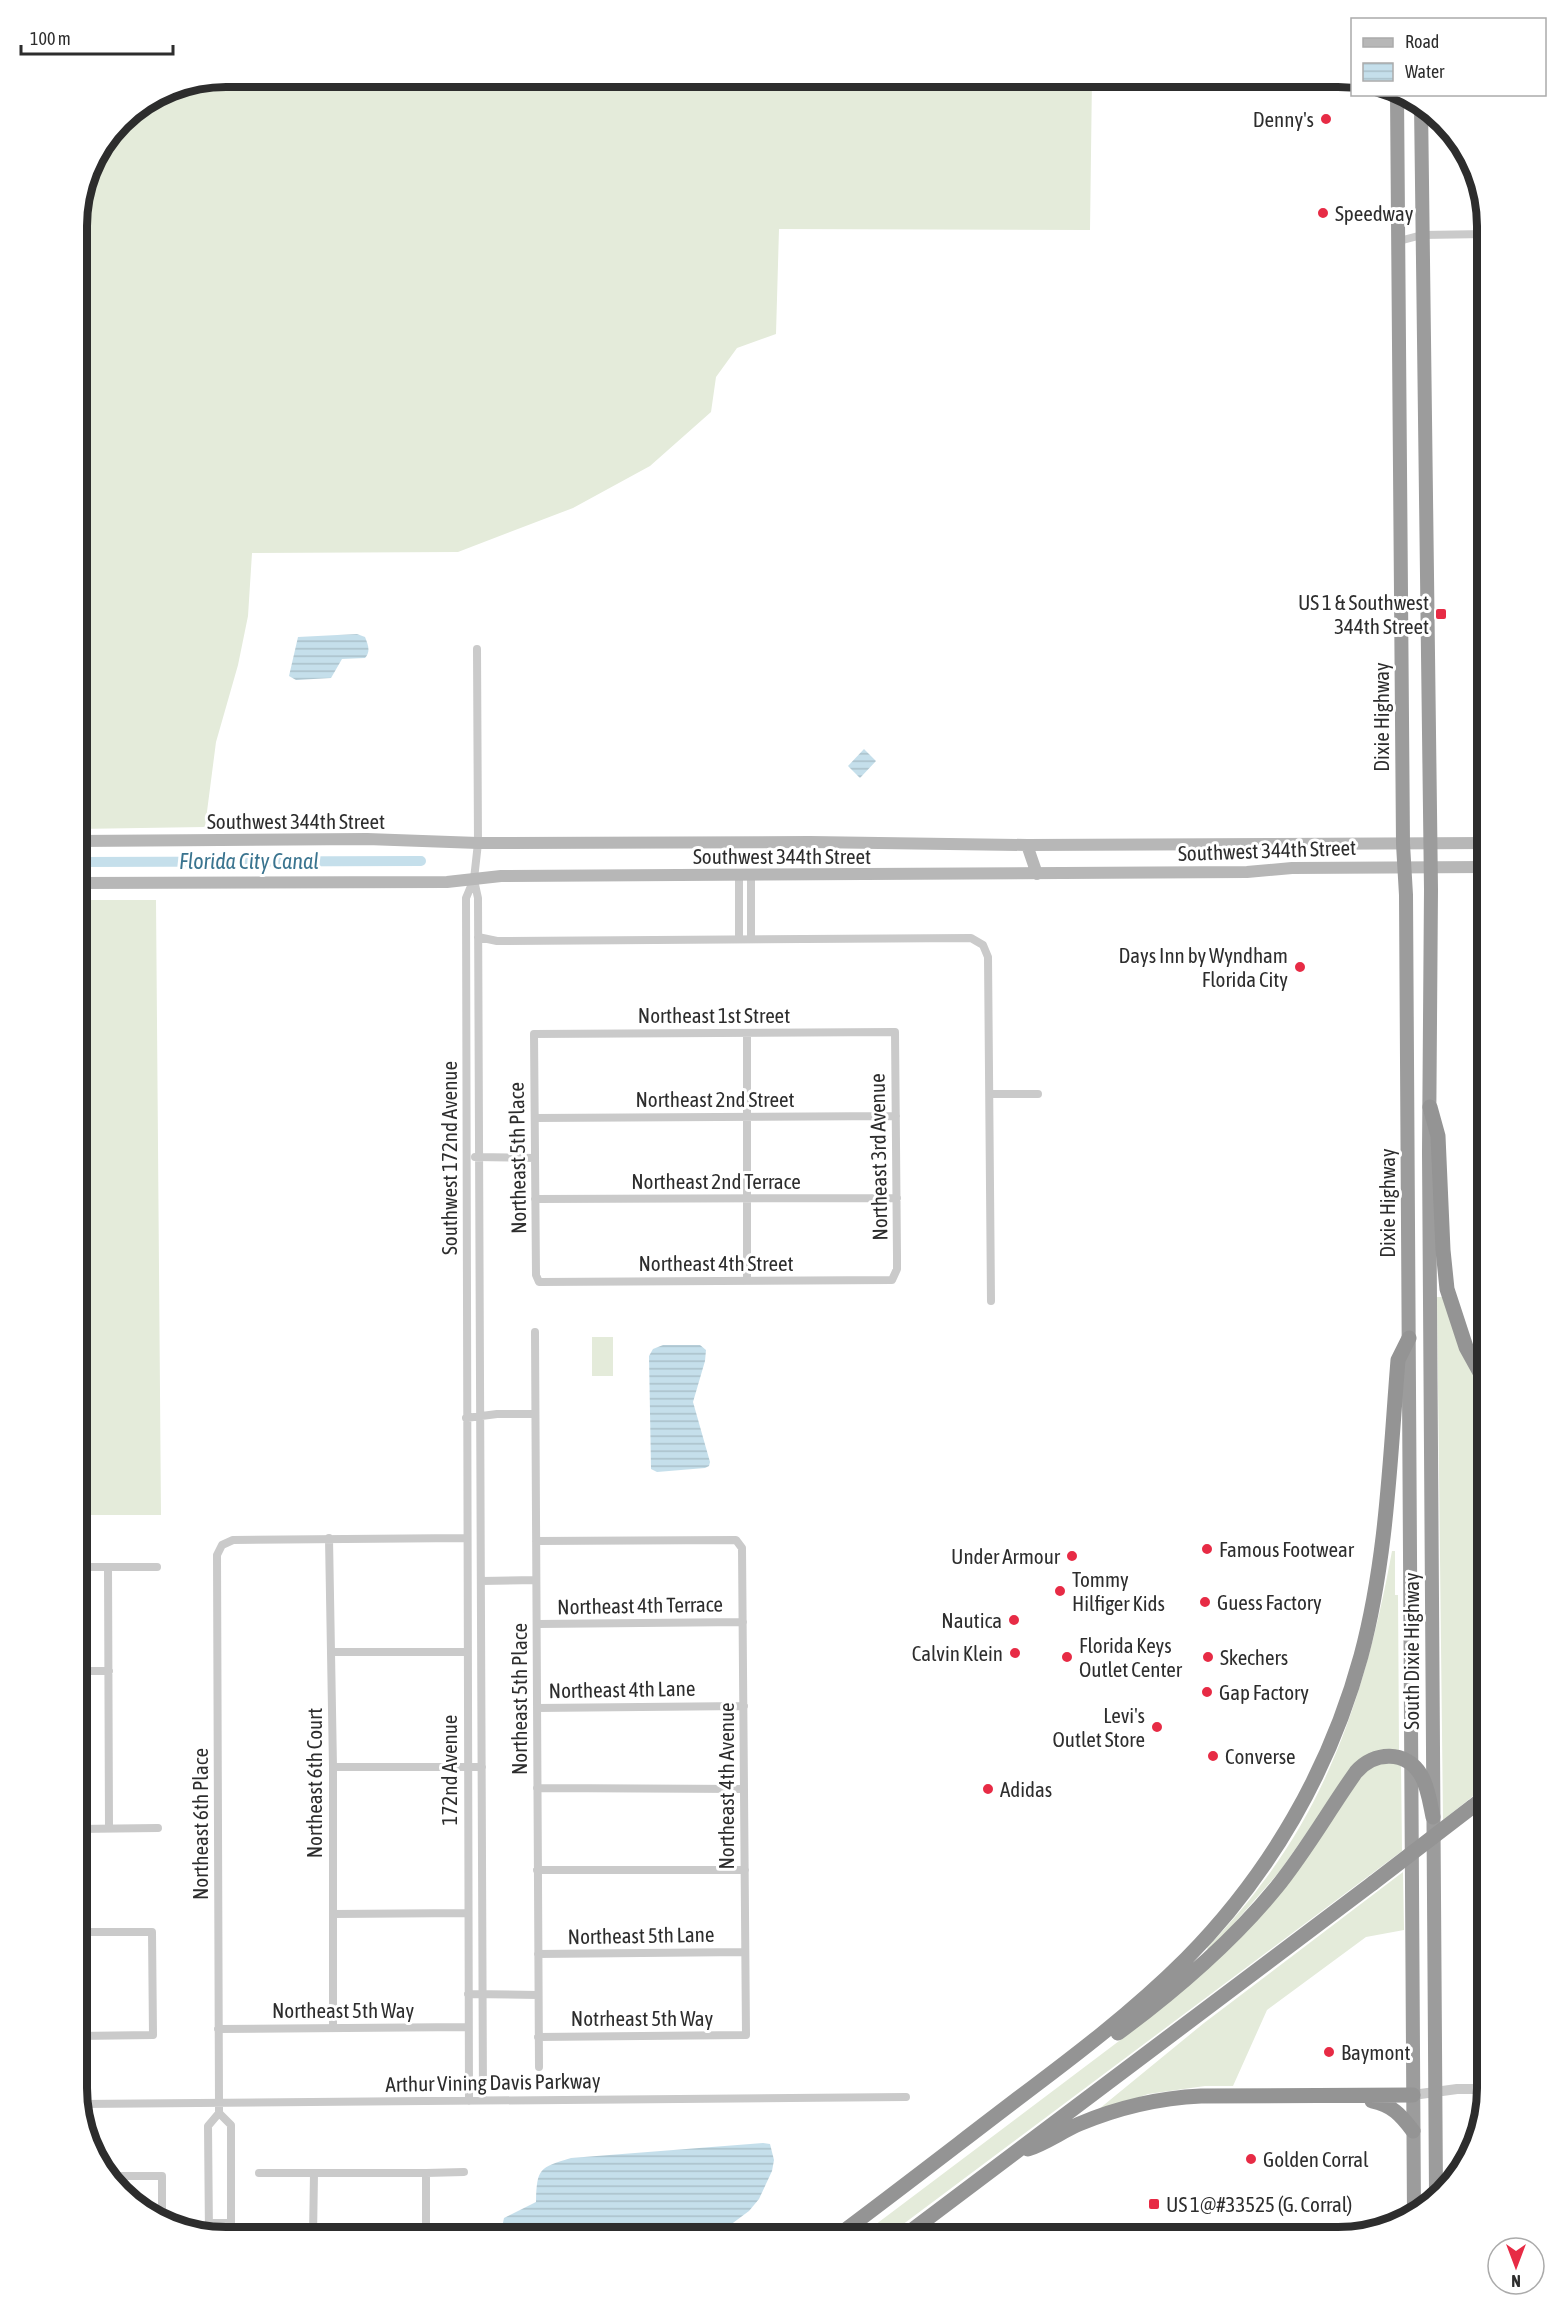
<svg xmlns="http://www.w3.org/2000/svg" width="1564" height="2314" viewBox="0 0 1564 2314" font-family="'Asap Condensed',sans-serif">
<defs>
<pattern id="water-rules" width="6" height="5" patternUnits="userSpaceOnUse" patternTransform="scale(1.5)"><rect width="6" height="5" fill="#c5dfeb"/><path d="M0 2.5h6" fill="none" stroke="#aac0ca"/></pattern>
</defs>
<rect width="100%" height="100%" fill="#fff"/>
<!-- grass -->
<path fill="#e4ebda" d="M226,77H1092L1090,230L779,229L776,334L737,348L716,377L711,412L650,466L573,508L458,552L252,553L248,616L238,665L216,742L205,827L77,829V217L88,168L121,120L169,88Z
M77,900H156L161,1515H77Z
M1437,1297H1444L1481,1383L1487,1393V1785L1443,1820Z
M592,1337H613V1376H592Z
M1392,1551H1395V1595H1398L1399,1752H1373L1357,1761L1280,1871L1210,1951L1207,1948C1225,1928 1244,1908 1260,1886C1336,1788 1370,1671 1392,1551Z
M1401,1763L1402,1851L886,2237H859L1123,2038L1184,1987L1370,1764Z
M1403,1872L1404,1930L1366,1937L1267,2010L1233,2086H1205L1148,2094L1100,2111L1099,2109L1204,2023Z"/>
<!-- water -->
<path fill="url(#water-rules)" d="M357,634L365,637C368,645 371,651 365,658L342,659L331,678L296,680L289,676L298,637Z
M864,749L876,761L860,778L848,766Z
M663,1345H700L706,1350L705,1361L693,1402L710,1462L709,1466L705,1468L657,1472L651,1469L649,1356L653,1349Z
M763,2143L770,2144L774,2160L772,2171L759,2199L749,2211L714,2237H500L504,2218L536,2202C537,2168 539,2168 571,2158Z"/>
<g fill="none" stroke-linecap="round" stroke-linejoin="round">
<!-- canal -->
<path stroke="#c5dfeb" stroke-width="10" d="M77,862L421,861"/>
<!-- minor -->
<path stroke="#cacaca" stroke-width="8" d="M1399,241L1422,235L1487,234
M751,875V939
M474,880L478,898L483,2100
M478,937L497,941L971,938L983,945L988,957L991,1301
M739,939V875
M895,1032L897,1257V1269L892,1280L539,1282L536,1275L534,1034Z
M747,1033V1280
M990,1094H1038
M535,1118L896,1116
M475,1157L535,1158
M535,1199L897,1198
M535,1332L539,2067
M466,1418L497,1414H535
M329,1538L333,1767V2028
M536,1541L736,1540L742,1548L746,2035L538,2037
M77,1567H157
M108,1567L109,1828
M481,1581L536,1580
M538,1624L743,1622
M331,1652H467
M77,1671H109
M537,1708L744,1706
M333,1767H482
M537,1788L744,1789
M77,1829L158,1828
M537,1870H745
M333,1914L468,1913
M538,1954L745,1952
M468,1994L538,1995
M218,2029L468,2027
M77,2036L153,2035L152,1932H77
M469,2101L466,898L474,879L478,843L477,649
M81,2104L906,2097
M259,2173H426V2237
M426,2173L464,2172
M109,2176H162V2219
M209,2223H231
M209,2235L208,2126L219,2113
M231,2237V2125L219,2113V2103L217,1555L222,1545L233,1540L466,1538
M313,2237L314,2173"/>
<!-- tertiary -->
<path stroke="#cacaca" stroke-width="10" d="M1413,2095L1457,2089H1487"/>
<!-- secondary -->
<path stroke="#b7b7b7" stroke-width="12" d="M77,841L367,839L478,843L810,842L1027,845L1487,843
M1027,845L1037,874
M77,883L447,882L501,876L1247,872L1292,868L1487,867"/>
<!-- trunk -->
<path stroke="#9c9c9c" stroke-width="14" d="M1397,94L1403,844L1406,895L1414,2216
M1421,104L1431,889L1429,1153L1436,2195"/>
<!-- motorway -->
<path stroke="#949494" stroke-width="15" d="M1430,1107L1438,1136L1443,1250L1447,1289L1466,1347L1487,1385
M1472,1807L1487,1795
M1118,2033C1176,1990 1230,1944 1276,1888C1306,1851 1329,1810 1356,1772C1374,1751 1406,1750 1421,1775C1428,1787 1430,1803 1433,1817
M1372,2101C1392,2105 1401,2115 1413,2131
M1028,2149C1046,2143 1061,2132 1079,2124C1117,2108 1159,2098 1201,2096L1413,2095
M836,2237C895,2193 953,2148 1012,2103C1072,2058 1133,2012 1186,1959C1270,1874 1330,1770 1361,1656C1387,1559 1390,1458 1398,1360L1409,1338
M903,2237L1373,1883"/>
<!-- motorway-bridge -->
<path stroke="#949494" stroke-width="15" d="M1373,1883L1472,1807"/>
</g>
<!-- markers -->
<g fill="#e72b45" stroke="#fff" stroke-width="2">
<circle cx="1326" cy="119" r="6"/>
<circle cx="1323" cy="213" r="6"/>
<rect x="1435" y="608" width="12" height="12" rx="3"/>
<circle cx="1300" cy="967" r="6"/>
<circle cx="1207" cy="1549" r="6"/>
<circle cx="1072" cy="1556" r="6"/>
<circle cx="1060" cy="1591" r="6"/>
<circle cx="1205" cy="1602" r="6"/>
<circle cx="1014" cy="1620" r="6"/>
<circle cx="1015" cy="1653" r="6"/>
<circle cx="1067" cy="1657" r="6"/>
<circle cx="1208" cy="1657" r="6"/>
<circle cx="1207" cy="1692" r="6"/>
<circle cx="1157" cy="1727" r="6"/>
<circle cx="1213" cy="1756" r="6"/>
<circle cx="988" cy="1789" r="6"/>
<circle cx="1329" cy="2052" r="6"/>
<circle cx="1251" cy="2159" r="6"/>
<rect x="1148" y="2198" width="12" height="12" rx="3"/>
</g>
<g text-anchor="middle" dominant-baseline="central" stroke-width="6" stroke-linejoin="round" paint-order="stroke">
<!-- poi labels -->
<g font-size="21" fill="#2d2d2d" stroke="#fff" text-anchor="start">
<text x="1314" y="119" text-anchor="end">Denny's</text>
<text x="1335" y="213">Speedway</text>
<text x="1429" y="602" text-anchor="end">US 1 &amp; Southwest<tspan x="1429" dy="24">344th Street</tspan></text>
<text x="1288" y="955" text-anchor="end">Days Inn by Wyndham<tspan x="1288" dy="24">Florida City</tspan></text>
<text x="1219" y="1549">Famous Footwear</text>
<text x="1060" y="1556" text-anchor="end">Under Armour</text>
<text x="1072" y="1579">Tommy<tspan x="1072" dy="24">Hilfiger Kids</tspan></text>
<text x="1217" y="1602">Guess Factory</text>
<text x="1002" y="1620" text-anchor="end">Nautica</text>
<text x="1079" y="1645">Florida Keys<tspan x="1079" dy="24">Outlet Center</tspan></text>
<text x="1003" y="1653" text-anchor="end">Calvin Klein</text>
<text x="1220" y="1657">Skechers</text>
<text x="1219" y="1692">Gap Factory</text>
<text x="1145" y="1715" text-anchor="end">Levi's<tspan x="1145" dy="24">Outlet Store</tspan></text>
<text x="1225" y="1756">Converse</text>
<text x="1000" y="1789">Adidas</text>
<text x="1341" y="2052">Baymont</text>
<text x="1263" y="2159">Golden Corral</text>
<text x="1166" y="2204">US 1@#33525 (G. Corral)</text>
</g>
<!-- street labels -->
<g font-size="21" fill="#2d2d2d" stroke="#fff">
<text transform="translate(1381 717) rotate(-90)">Dixie Highway</text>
<text x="296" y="821">Southwest 344th Street</text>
<text transform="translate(1267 850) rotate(-2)">Southwest 344th Street</text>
<text x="782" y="856">Southwest 344th Street</text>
<text x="714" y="1015">Northeast 1st Street</text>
<text x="715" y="1099">Northeast 2nd Street</text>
<text transform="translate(878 1157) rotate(-91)">Northeast 3rd Avenue</text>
<text transform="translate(449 1158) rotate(-90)">Southwest 172nd Avenue</text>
<text transform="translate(517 1158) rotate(-91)">Northeast 5th Place</text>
<text x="716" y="1181">Northeast 2nd Terrace</text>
<text transform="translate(1387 1203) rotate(-90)">Dixie Highway</text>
<text x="716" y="1263">Northeast 4th Street</text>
<text transform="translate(640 1605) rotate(-1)">Northeast 4th Terrace</text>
<text transform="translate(1411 1651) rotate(-90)">South Dixie Highway</text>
<text transform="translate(622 1689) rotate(-1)">Northeast 4th Lane</text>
<text transform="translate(519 1699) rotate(-90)">Northeast 5th Place</text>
<text transform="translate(449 1770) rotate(-90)">172nd Avenue</text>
<text transform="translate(314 1783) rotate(-90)">Northeast 6th Court</text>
<text transform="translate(726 1786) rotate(-90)">Northeast 4th Avenue</text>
<text transform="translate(200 1824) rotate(-90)">Northeast 6th Place</text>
<text transform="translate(641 1935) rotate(-1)">Northeast 5th Lane</text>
<text x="343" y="2010">Northeast 5th Way</text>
<text x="642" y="2018">Notrheast 5th Way</text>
<text transform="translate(493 2082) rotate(-1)">Arthur Vining Davis Parkway</text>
</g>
<!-- water labels -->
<g font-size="22" font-style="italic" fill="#3a748f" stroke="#fff">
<text x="249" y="861">Florida City Canal</text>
</g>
</g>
<!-- crop -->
<path d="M0 0H1564V2314H0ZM226 87H1338A139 139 0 0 1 1477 226V2088A139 139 0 0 1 1338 2227H226A139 139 0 0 1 87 2088V226A139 139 0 0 1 226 87Z" fill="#fff" fill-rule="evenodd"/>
<path fill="none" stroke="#2d2d2d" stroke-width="8" d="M226 87H1338A139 139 0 0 1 1477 226V2088A139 139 0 0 1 1338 2227H226A139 139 0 0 1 87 2088V226A139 139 0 0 1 226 87Z"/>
<!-- legend -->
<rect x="1351" y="18" width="195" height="78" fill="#ffffff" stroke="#ababab" stroke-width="1.5"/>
<rect x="1363" y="38" width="30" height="9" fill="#b7b7b7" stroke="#ababab" stroke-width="1.5"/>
<text x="1405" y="48" font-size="18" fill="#2d2d2d">Road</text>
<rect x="1363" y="63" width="30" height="18" fill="url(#water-rules)" stroke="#ababab" stroke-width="1.5"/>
<text x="1405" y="78" font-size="18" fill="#2d2d2d">Water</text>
<!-- north arrow -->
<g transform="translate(1516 2266) rotate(180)"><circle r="28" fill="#ffffff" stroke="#ababab" stroke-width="1.5"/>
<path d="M0-4.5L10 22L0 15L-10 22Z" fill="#e72b45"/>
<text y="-9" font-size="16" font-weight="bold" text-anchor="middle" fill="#2d2d2d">N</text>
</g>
<!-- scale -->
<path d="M21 45v9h152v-9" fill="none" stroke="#2d2d2d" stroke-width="3"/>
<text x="30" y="45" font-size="18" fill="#2d2d2d" stroke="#ffffff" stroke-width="4.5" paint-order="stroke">100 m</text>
</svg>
